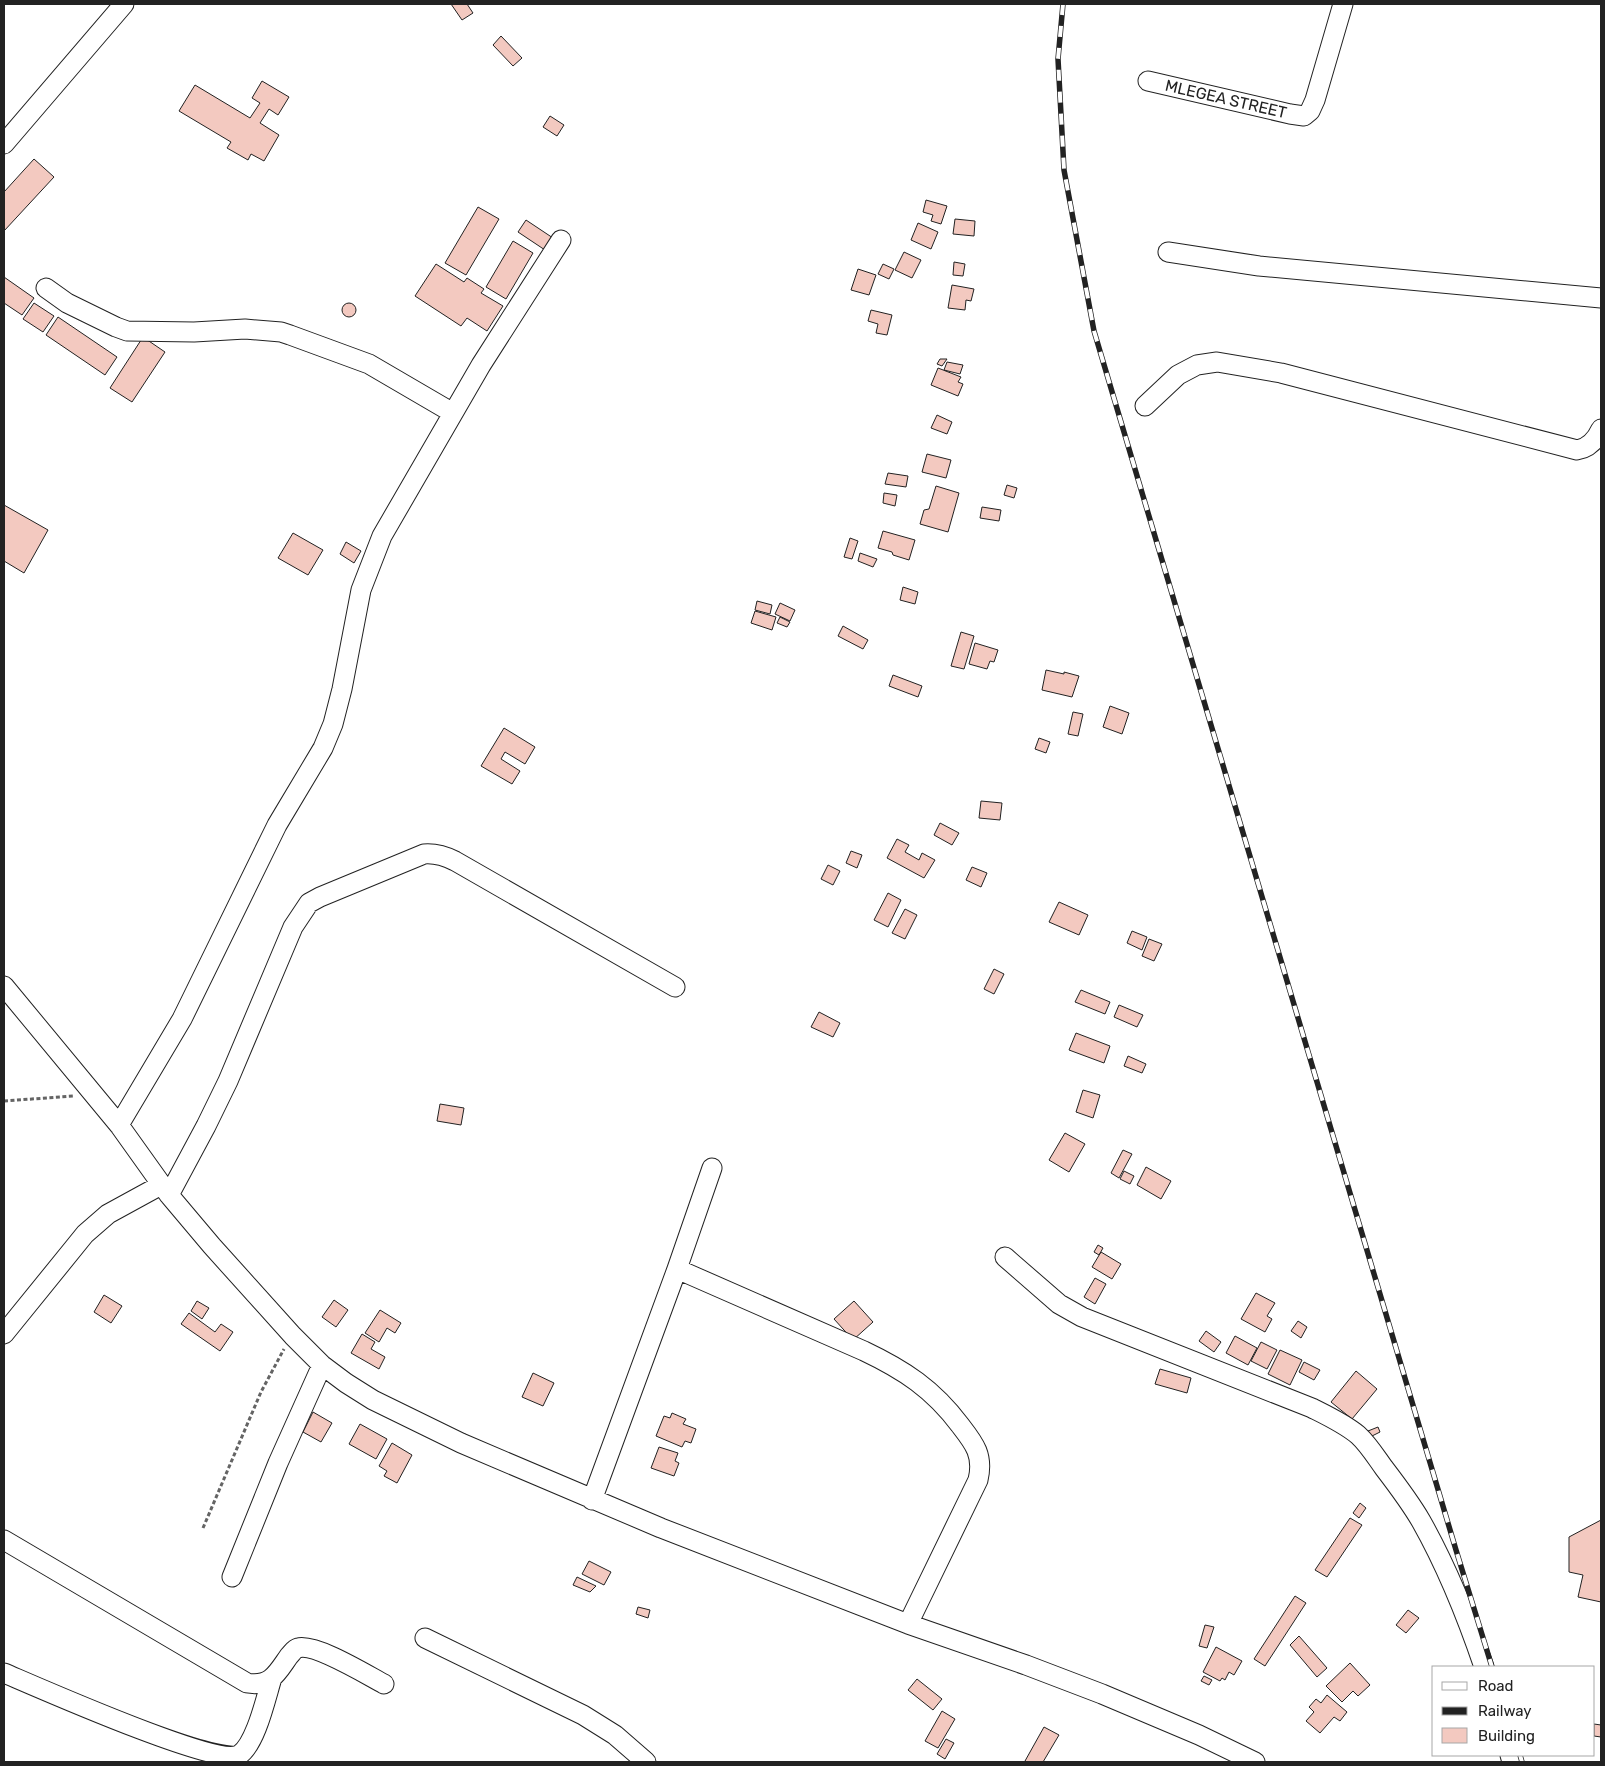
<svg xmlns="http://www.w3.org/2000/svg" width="1605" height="1766" viewBox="0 0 1605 1766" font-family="Rubik,sans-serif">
<rect width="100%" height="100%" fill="#fff"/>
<!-- building -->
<path fill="#f3c9c0" stroke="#222" d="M451,4H467L473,13L462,20Z
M501,36L522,58L513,66L493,45Z
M262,81L289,97L278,115L269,109L260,123L279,135L264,161L251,154L248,160L227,148L231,142L179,111L195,85L250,118L260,103L252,98Z
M550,116L564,125L557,136L543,127Z
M34,159L54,177L4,231V192Z
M926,200L947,206L941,224L931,221L933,215L923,212Z
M478,207L499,219L466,275L445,263Z
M955,219L975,221L974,236L953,234Z
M526,220L556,240L548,252L518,232Z
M918,223L938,232L931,249L911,240Z
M513,241L533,253L506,299L486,287Z
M904,252L921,260L912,278L895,270Z
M954,262L965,264L963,276L953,275Z
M436,264L464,282L467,278L484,289L481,293L503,306L487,331L467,318L461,326L415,296Z
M883,264L894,269L889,279L878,274Z
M858,269L876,275L869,295L851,290Z
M4,277L34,298L22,315L4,303Z
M952,285L974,289L971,301L966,300L965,310L948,308Z
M342 310a7 7 0 1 1 14 0a7 7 0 1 1-14 0Z
M34,303L54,316L43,332L23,319Z
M871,310L892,315L887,335L876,333L878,324L868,321Z
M58,317L117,357L105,375L46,335Z
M143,337L165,352L132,402L110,388Z
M940,359H947L942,366L937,364Z
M947,362L963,365L960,374L944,370Z
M938,368L961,377L958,382L963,384L958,396L931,385Z
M937,415L952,422L947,434L931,428Z
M927,454L951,460L946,478L922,472Z
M888,473L908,476L906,487L885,484Z
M1007,485L1017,488L1014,498L1004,495Z
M936,486L959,493L948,532L920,524L924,510L929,509Z
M884,493L897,495L895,506L883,503Z
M4,505L48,530L24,573L4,561Z
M982,507L1001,510L999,521L980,518Z
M883,531L915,540L909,560L893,555L892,552L878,548Z
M293,533L323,550L308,575L278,558Z
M850,538L858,541L852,559L844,557Z
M346,542L361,551L354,563L340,554Z
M860,553L877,559L873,567L858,561Z
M903,587L918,592L915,604L900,600Z
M757,601L772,605L770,614L755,610Z
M780,603L795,610L790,621L775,614Z
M755,611L776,617L772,630L751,623Z
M780,617L790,622L787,627L777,623Z
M843,626L868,640L863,649L838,636Z
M961,632L974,636L964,669L951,666Z
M975,643L998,650L994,662L990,661L987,669L969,664Z
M1046,670L1064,674V672L1079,676L1072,697L1042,690Z
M893,675L922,686L918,697L889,686Z
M1110,706L1129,713L1122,734L1103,727Z
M1073,712L1083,714L1078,736L1068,734Z
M504,728L535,747L525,764L505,752L501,759L520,771L512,784L481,766Z
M1039,738L1050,742L1046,753L1035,749Z
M981,801L1002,803L1000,820L979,818Z
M940,823L959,833L952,845L934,835Z
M897,839L909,845L905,852L919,860L922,853L935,860L924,878L887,858Z
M851,851L862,855L857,868L846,863Z
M828,865L840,871L833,885L821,879Z
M972,867L987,873L981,887L966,880Z
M888,893L901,900L888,927L874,920Z
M1059,902L1088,915L1079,935L1049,922Z
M905,909L917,915L905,939L892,933Z
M1132,931L1147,937L1142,950L1127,943Z
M1149,939L1162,944L1154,961L1142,956Z
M994,969L1004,974L994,994L984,989Z
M1081,990L1110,1002L1105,1014L1075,1002Z
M1119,1005L1143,1015L1137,1027L1114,1017Z
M819,1012L840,1023L833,1037L811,1027Z
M1076,1033L1110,1046L1104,1063L1069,1050Z
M1128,1056L1146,1064L1142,1073L1124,1066Z
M1083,1090L1100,1095L1093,1118L1076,1112Z
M440,1104L464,1108L461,1125L437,1121Z
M1065,1133L1085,1144L1069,1172L1049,1160Z
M1123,1150L1132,1154L1119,1178L1111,1173Z
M1146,1167L1171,1181L1161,1199L1137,1185Z
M1124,1171L1134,1176L1130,1184L1120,1179Z
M1098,1245L1103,1248L1099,1255L1094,1252Z
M1101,1252L1121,1264L1112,1279L1092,1267Z
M1095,1278L1106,1284L1095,1304L1084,1297Z
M1256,1293L1275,1303L1267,1316L1272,1319L1265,1332L1241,1319Z
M104,1295L122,1306L111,1323L94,1312Z
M334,1300L348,1310L336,1327L322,1317Z
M197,1301L209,1308L202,1319L191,1311Z
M854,1301L873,1322L853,1340L834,1319Z
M380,1310L401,1323L395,1333L387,1328L379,1342L365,1333Z
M189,1313L215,1332L221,1324L233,1332L220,1351L181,1324Z
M1298,1321L1307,1327L1301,1338L1291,1331Z
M1206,1331L1221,1342L1214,1352L1199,1341Z
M362,1334L375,1342L371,1349L385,1357L379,1369L351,1353Z
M1235,1336L1257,1348L1248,1365L1226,1353Z
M1261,1342L1277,1350L1267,1369L1251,1361Z
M1280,1350L1302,1360L1290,1385L1268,1374Z
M1304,1362L1320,1370L1314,1380L1299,1372Z
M1160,1369L1191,1378L1187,1393L1155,1384Z
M1356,1371L1377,1389L1352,1419L1331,1402Z
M533,1373L554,1383L543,1406L522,1397Z
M313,1412L332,1423L321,1442L303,1432Z
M672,1413L686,1419L683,1424L696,1429L691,1443L685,1441L682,1447L656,1436L664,1416L670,1418Z
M360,1424L387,1439L376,1459L349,1444Z
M1378,1427L1380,1432L1370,1437L1368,1431Z
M392,1443L412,1455L397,1483L384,1476L387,1471L379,1466Z
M659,1447L678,1453L675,1461L679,1463L674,1476L651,1468Z
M1360,1503L1366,1508L1359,1518L1353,1513Z
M1350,1518L1362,1525L1327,1577L1315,1570Z
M1601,1520V1602L1578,1597L1583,1575L1569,1572V1537Z
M589,1561L611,1572L604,1585L582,1574Z
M577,1577L596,1586L590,1592L573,1585Z
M1295,1596L1306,1603L1265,1666L1254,1659Z
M638,1607L650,1610L648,1618L636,1614Z
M1408,1610L1419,1618L1406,1633L1396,1625Z
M1205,1625L1214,1627L1207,1648L1199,1646Z
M1299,1636L1327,1668L1317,1677L1290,1645Z
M1216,1647L1242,1661L1234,1675L1229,1672L1225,1680L1222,1678L1220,1681L1203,1672Z
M1350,1663L1370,1685L1358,1696L1353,1691L1342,1702L1326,1686Z
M1204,1676L1212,1680L1209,1685L1201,1681Z
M917,1679L942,1699L933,1710L908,1690Z
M1327,1695L1347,1712L1340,1721L1334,1717L1320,1733L1306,1721L1314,1712L1309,1707L1316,1699L1321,1703Z
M942,1711L955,1719L938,1748L925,1741Z
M1594,1724L1601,1725V1737L1594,1736Z
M1044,1727L1059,1735L1043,1762H1028L1025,1761Z
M946,1739L954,1743L945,1759L937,1754Z"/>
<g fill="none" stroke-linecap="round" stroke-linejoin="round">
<defs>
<path id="minor" d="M1148,81L1290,114L1304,116L1310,111L1315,100L1343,4
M4,144L124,4
M1168,252L1259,266L1601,298
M46,288L67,303L116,327L127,331L194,332L245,329L281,332L290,335L369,364L453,413
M1145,406L1178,375L1197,365L1217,362L1281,373L1577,450C1589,448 1596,440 1601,429
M4,986L119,1125L169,1195L212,1246L293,1336L322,1365L346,1383L373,1400L461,1443L661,1528L908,1624L1026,1665L1102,1694L1199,1735L1255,1762
M119,1125L182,1019L277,825L323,748L333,724L342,689L361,590L382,536L481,365L561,240
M169,1195L206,1126L228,1081L293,927L309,903L320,897L424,854C436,853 445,856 455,861L675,987
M1005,1257L1059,1304L1082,1317L1312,1408C1328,1416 1345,1424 1358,1435C1368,1444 1376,1457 1384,1468C1397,1485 1410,1502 1421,1521C1447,1567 1467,1617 1484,1667
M677,1269L864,1351C904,1370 933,1389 960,1425C974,1443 984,1455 978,1480L908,1624
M4,1334L85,1234L108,1214L161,1185
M592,1500L677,1269L712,1168
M4,1540L247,1683C271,1687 277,1673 289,1656C292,1653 294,1649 298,1648C315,1643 367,1675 384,1684
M232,1577L278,1463L322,1365
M425,1638L583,1715L615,1735L646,1762
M4,1673C37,1687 215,1766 239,1755C256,1744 266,1697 272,1678
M1510,1755L1512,1762"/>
</defs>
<!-- minor casing -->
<use href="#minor" stroke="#222" stroke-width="21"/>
<!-- path -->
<path stroke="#646464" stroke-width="3" stroke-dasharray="4 2.5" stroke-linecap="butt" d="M4,1101L74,1096
M203,1528L261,1392L284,1349"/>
<!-- minor -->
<use href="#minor" stroke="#fff" stroke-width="19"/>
<defs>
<path id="rail" d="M1063,4L1058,59L1064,170L1094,331L1456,1550L1492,1667
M1520,1755L1522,1762"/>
</defs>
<!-- rail casing -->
<use href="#rail" stroke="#222" stroke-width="5.5"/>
<!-- rail -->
<use href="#rail" stroke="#fff" stroke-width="4" stroke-dasharray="11" stroke-linecap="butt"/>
</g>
<g text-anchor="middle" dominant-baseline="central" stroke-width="4" stroke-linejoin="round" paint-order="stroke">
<!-- street labels -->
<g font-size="16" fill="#222" stroke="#fff">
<text transform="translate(1226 99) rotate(13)">MLEGEA STREET</text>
</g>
</g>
<!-- border -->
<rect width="1605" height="1766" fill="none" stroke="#222222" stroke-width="10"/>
<!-- legend -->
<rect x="1432" y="1666" width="162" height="90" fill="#ffffff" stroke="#a7a7a7"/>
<rect x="1442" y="1682" width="25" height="8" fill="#ffffff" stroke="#a7a7a7"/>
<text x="1478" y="1691" font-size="15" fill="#222222">Road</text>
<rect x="1442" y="1707" width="25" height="8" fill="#222222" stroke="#a7a7a7"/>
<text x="1478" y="1716" font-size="15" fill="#222222">Railway</text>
<rect x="1442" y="1728" width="25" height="15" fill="#f3c9c0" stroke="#a7a7a7"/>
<text x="1478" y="1741" font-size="15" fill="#222222">Building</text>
</svg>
